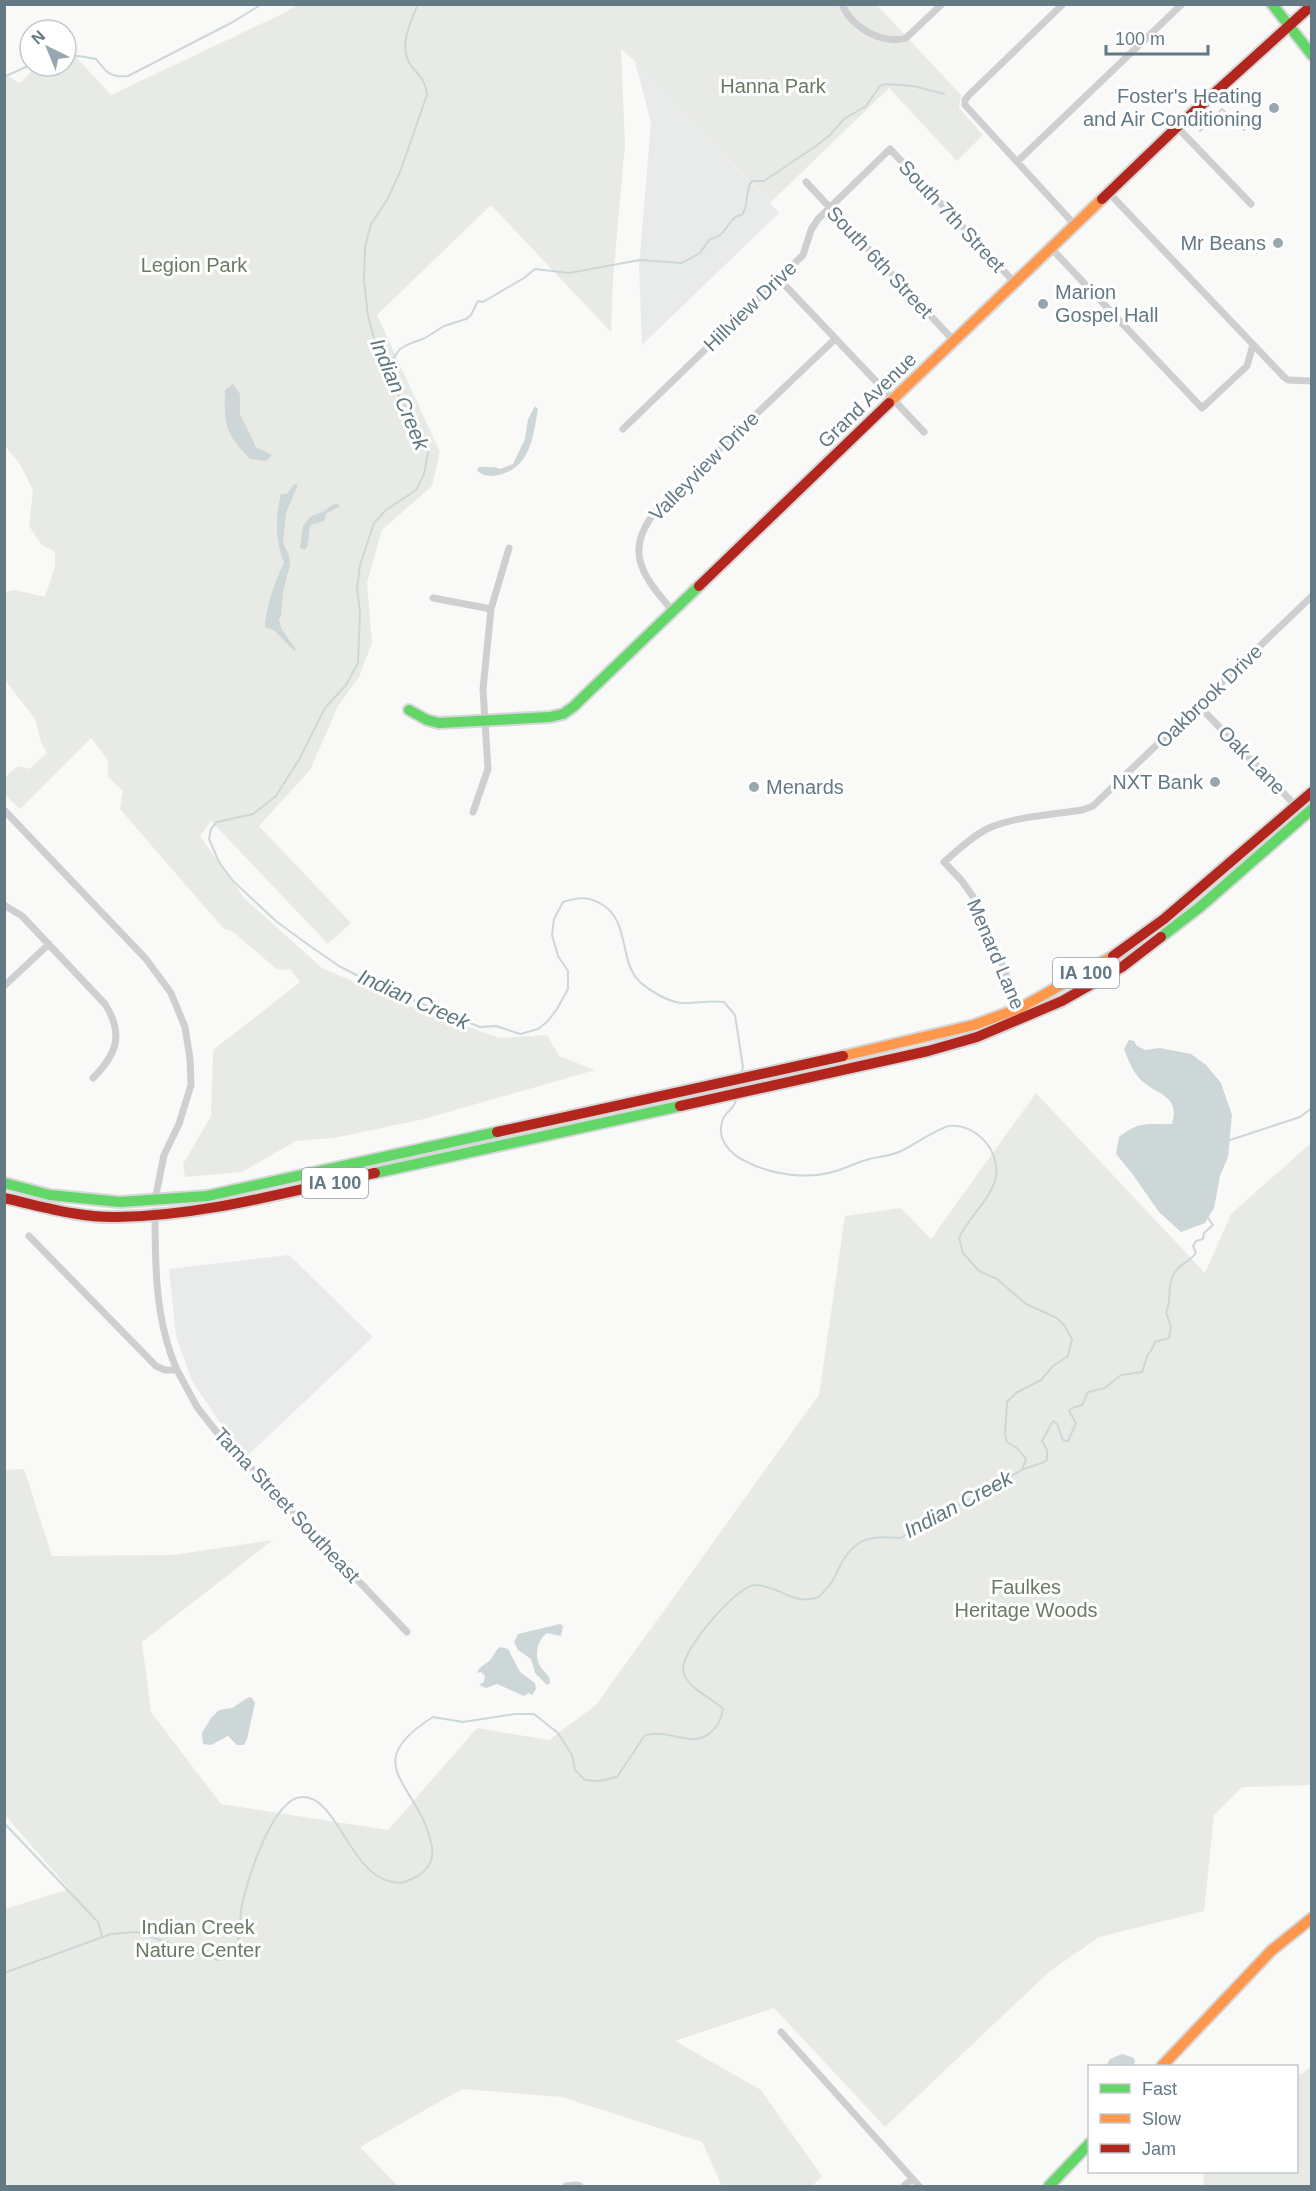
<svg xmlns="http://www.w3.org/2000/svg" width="1316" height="2191" viewBox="0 0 1316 2191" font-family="Helvetica,sans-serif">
<rect width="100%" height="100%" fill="#f9f9f8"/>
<!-- built -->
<path fill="#e8ebea" d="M635,61L779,213L642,345L639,267L651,123Z
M289,1255L373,1337L247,1456L219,1421L192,1381L176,1336L169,1269Z"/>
<!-- green -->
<path fill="#e8ebe5" d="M876,4L961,95L959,108L983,135L957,161L889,88L770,203L635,61L621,49L625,145L613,278L611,332L491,205L377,315L440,452L432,486L382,530L367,583L372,643L359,677L338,706L310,770L259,826L351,923L328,944L211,821L200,836L244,898L322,968L419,1010L500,1038L547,1035L559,1056L595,1070L424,1119L334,1138L296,1141L242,1172L185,1177L183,1164L211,1116L213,1050L300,982L290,969L278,970L233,932L223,928L120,809L123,791L108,777V760L91,738L20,809L5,795L4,778L18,766L29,769L47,753L41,742L35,719L5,680V592L15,590L45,597L55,566V552L42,545L29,526L33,490L20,464L5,446V74L20,83L37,66H66V46L111,95L282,14L298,5Z
M1036,1093L1205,1273L1231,1214L1311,1143V1785L1242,1787L1214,1815L1204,1911L1099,1937L1049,1972L885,2127L774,2008L675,2041L761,2090L822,2176L812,2186H722L702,2142L562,2097L462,2089L360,2147L398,2186H5V1909L69,1889L5,1815V1470L24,1469L52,1556L173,1555L273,1540L142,1642L151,1712L221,1804L388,1830L477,1728L549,1740L596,1705L819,1395L845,1216L901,1208L931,1239Z
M1311,2066V2186H1203L1204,2172H1296L1297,2074L1303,2073Z"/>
<!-- water -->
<path fill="#cdd7d8" d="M233,384L240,394V414L256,447L272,455L266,461L250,459C225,433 224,426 225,390Z
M535,406L538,409C533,436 531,468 498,475C490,477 482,476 477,470L479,467H494L500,469L513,464L525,439L528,419Z
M294,484L298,485L286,513L283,543L289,555L290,565L283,592L281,616L279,619L281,628L297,651L293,650L275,631L265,627C265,609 276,579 284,563C275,539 275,519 281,494H287Z
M334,504H338L340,506L326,514L324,521L311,525C307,533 311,542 305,550L300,548L303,526L311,516L323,512Z
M1129,1040L1134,1041L1137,1046L1145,1050L1160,1048L1191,1054L1206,1065L1221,1083L1232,1115L1228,1157L1220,1176L1214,1208L1205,1223L1181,1232L1159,1212L1131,1172L1116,1154L1119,1137C1141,1120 1147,1125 1172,1124C1181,1094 1155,1095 1140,1079C1132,1070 1128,1060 1124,1049Z
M560,1624L563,1626L561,1636L547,1633C537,1640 534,1656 540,1666C544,1673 550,1674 550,1683L547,1685L535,1673L531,1659L518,1650L514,1642L518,1634Z
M500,1647L508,1649L520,1672L535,1683L536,1689L532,1695L529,1693L524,1696L497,1684L486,1688L479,1685L484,1682L485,1676L481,1672L477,1673C480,1665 486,1665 491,1659C494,1655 495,1651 500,1647Z
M249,1697L252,1698L255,1703L247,1739L244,1745H237L228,1736L211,1745L203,1744L202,1733L211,1718L219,1710L232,1708Z
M1122,2054L1134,2058L1135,2061L1133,2066H1106L1110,2059Z"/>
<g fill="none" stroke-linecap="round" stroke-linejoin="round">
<!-- stream -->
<path stroke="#cdd7d8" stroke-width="2" d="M418,4C410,24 397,48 412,67C420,76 426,82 427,95L400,172L387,200L371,224L365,247L364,281L368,316L375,342L400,398L416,422L428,452L424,474L416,490L386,510L374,523L360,565L357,589L360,612L358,663L346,685L325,708L300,758L276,796L253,814L217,822L211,829L209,839L219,862L233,881L277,922L310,946L339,966L376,985L480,1027L496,1026L520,1034L538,1029L548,1021L557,1009L568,989V971L558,956L552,935L554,919L563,902C578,897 589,896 603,905C630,922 619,963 640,982C650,991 668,1002 682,1003C695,1004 709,1000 724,1002L735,1015L743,1067L741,1074
M66,57L79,56L96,59C106,72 110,78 128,76L231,23L262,4
M4,77L30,65
M1200,131L1222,109L1244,130
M387,367L400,349L409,344L425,338L444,326L466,319L471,315L478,301L483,302L524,278L535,269L569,273L640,260L682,263L700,253L710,239C728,237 727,216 742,215C750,204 744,190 752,181H764L816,146L830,135L844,119L866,106L880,86L886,84L913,86L944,94
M1230,1140L1300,1117L1312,1108
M1022,1470C1031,1465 1039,1466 1047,1460V1450L1042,1441L1053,1421L1057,1424L1063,1440L1068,1441L1076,1423L1069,1411L1072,1408L1082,1405L1088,1392L1105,1388L1121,1375L1142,1372L1148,1354L1151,1351L1155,1342L1169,1338L1171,1327L1166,1312C1172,1303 1167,1288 1172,1278C1176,1265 1189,1263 1196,1253L1193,1246L1196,1241L1203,1239L1204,1233L1213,1225L1208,1218
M4,1823L98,1922L102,1936
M4,1973L111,1934L137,1932L218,1960L230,1957C232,1953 235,1949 237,1945C241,1931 239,1914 243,1900C249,1876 273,1798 302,1797C335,1795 349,1868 386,1880C393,1882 397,1884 404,1882C414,1879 423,1875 429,1865C433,1858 433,1850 431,1843C419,1784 356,1765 433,1717L463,1722L515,1714H534L558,1733L572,1755L575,1770L585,1780L599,1781L617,1777L645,1735C667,1731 673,1738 692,1739C709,1740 721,1724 723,1709C710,1696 685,1688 683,1669C682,1650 737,1585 755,1585C777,1585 793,1605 816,1598C820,1597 823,1593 826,1589C833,1583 836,1574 840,1566C854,1538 871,1535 900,1538L1022,1470L1026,1459L1018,1449L1007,1442L1005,1434L1007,1402L1016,1393L1041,1380L1053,1366L1068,1356L1072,1339L1064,1325L1057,1318L1026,1304L997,1279L979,1271L963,1253L959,1238C968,1217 992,1199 996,1176C1000,1150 975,1123 949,1126C940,1127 912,1146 901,1151C890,1157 877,1156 866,1160C855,1163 846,1168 836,1171C807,1180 773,1175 747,1162C731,1155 715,1139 723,1119C726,1112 734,1108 736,1101"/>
<defs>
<path id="fast" d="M1272,4L1312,55
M409,710L427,720L439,723L550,717L563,714L573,707L699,586
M1161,937L1200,907L1312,809
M375,1173L680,1106
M4,1183L50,1195L120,1202L207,1196L497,1132
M1049,2186L1090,2143"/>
<path id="slow" d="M889,403L1102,199
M843,1056L974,1025L1020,1008L1113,956
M1162,2066L1272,1950L1312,1918"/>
<path id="jam" d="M1102,199L1177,127L1312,5
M699,586L889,403
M1113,956L1164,919L1312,792
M680,1106L928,1051L977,1037L1062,1001L1122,967L1161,937
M497,1132L843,1056
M4,1198C41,1206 79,1218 117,1217C204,1216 290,1191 375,1173"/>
</defs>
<!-- fast casing -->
<use href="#fast" stroke="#d6d7d8" stroke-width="14"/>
<!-- slow casing -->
<use href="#slow" stroke="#d6d7d8" stroke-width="14"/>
<!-- jam casing -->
<use href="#jam" stroke="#d6d7d8" stroke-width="14"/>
<!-- street -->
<path stroke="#cecfd0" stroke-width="7" d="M842,4C851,27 882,45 906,38L942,4
M1063,4L969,95L965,100V105L1075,225
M1177,127L1251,204
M1017,162L1182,4
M806,182L954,341
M1109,193L1284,377L1288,380L1312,381
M1051,248L1202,408L1247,366L1253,345
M779,279L924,432
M623,429L803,255L811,230L818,219L890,149L1015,283
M433,598L491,609
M673,611C639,573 622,547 662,504L835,339
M1199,706L1297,807
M4,810L146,959L171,993L185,1027L190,1059L191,1085L179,1124L164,1155L155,1200
M473,812L488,769L483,689L491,609L509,548
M4,905L22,916L105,1004C124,1034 117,1054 93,1078
M4,986L49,944
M1020,1008L976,901L962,881L944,862C958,850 972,836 989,828C1017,816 1052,815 1082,810L1093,806L1312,596
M155,1211C155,1265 155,1320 177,1370
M29,1236L156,1366L165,1370H177L197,1407L215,1430L407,1632
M781,2032L919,2186
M566,2186L576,2185L580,2186
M904,2186L912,2179"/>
<!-- fast -->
<use href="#fast" stroke="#63d668" stroke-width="10"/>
<!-- slow -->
<use href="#slow" stroke="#ff974d" stroke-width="10"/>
<!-- jam -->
<use href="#jam" stroke="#b3261e" stroke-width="10"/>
</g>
<!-- markers -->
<g fill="#98a6ad" stroke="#fff" stroke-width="2">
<circle cx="1274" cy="108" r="6"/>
<circle cx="1278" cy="243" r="6"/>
<circle cx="1043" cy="304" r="6"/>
<circle cx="1215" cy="782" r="6"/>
<circle cx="754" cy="787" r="6"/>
</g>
<g text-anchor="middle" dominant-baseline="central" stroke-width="6" stroke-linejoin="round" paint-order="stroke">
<!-- shield labels -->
<g fill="#fff" stroke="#92a1a9" stroke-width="1.5">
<rect x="1053" y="958" width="66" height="30" rx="4.5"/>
<rect x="302" y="1168" width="66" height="30" rx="4.5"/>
</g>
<g font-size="18" font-weight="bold" fill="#637984">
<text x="1086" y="973">IA 100</text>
<text x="335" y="1183">IA 100</text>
</g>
<!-- park labels -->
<g font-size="20" fill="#6a7b63" stroke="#fff">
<text x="773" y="86">Hanna Park</text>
<text x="194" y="265">Legion Park</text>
<text x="1026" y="1587">Faulkes<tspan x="1026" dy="23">Heritage Woods</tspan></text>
<text x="198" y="1927">Indian Creek<tspan x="198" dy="23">Nature Center</tspan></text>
</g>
<!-- poi labels -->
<g font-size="20" fill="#637984" stroke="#fff" text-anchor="end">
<text x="1262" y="96">Foster's Heating<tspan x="1262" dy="23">and Air Conditioning</tspan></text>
<text x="1266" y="243">Mr Beans</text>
<text x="1055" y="292" text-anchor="start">Marion<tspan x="1055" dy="23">Gospel Hall</tspan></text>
<text x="1203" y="782">NXT Bank</text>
<text x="766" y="787" text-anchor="start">Menards</text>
</g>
<!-- street labels -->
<g font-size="20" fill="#637984" stroke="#fff">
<text transform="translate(952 216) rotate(47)">South 7th Street</text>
<text transform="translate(880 262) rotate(47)">South 6th Street</text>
<text transform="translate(750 306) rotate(-44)">Hillview Drive</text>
<text transform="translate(867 400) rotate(-44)">Grand Avenue</text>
<text transform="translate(704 466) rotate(-45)">Valleyview Drive</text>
<text transform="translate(1209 696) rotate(-44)">Oakbrook Drive</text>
<text transform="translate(1252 760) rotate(46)">Oak Lane</text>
<text transform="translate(996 954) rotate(67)">Menard Lane</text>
<text transform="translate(287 1505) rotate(47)">Tama Street Southeast</text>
</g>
<!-- water labels -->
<g font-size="21" font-style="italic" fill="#5e787d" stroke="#fff">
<text transform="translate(400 394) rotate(67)">Indian Creek</text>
<text transform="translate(414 999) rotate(24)">Indian Creek</text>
<text transform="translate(958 1504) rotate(-28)">Indian Creek</text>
</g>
</g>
<!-- border -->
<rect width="1316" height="2191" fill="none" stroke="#637984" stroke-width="12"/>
<!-- legend -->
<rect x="1088" y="2065" width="210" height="108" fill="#ffffff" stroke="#c1c9ce" stroke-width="1.5"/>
<rect x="1100" y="2084" width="30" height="9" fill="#63d668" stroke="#c1c9ce" stroke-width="1.5"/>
<text x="1142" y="2095" font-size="18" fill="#637984">Fast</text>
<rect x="1100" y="2114" width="30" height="9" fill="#ff974d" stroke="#c1c9ce" stroke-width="1.5"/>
<text x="1142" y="2125" font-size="18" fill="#637984">Slow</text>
<rect x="1100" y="2144" width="30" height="9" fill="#b3261e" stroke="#c1c9ce" stroke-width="1.5"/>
<text x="1142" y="2155" font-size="18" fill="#637984">Jam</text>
<!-- north arrow -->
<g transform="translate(48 48) rotate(317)"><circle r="28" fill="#ffffff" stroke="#c1c9ce" stroke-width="1.5"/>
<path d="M0-4.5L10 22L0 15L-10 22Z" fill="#98a6ad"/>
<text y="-9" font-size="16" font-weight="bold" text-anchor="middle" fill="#637984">N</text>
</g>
<!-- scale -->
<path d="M1106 45v9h102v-9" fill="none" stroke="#637984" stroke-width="3"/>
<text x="1115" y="45" font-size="18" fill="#637984" stroke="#ffffff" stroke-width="4.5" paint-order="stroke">100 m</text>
</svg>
